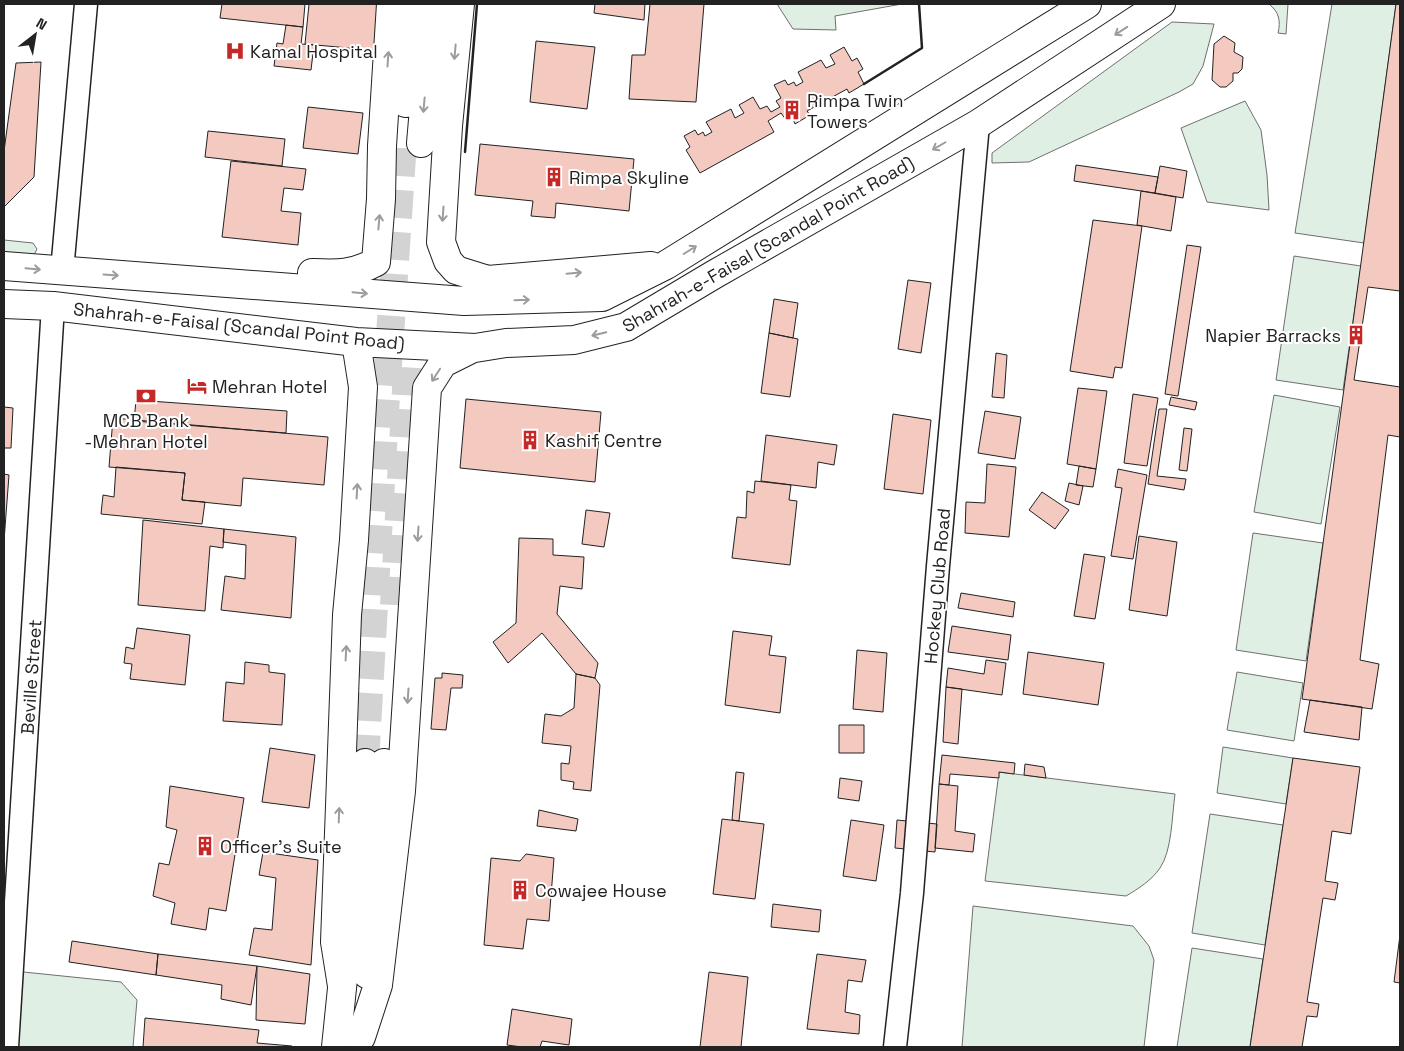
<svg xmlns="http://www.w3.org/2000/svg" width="1404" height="1051" viewBox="0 0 1404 1051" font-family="'Space Grotesk',sans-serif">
<rect width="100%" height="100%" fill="#fff"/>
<!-- green -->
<path fill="#e0efe3" stroke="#6f6f6f" d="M777,4H902L835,16L836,30L793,29Z
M1269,4H1288L1286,34L1278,33C1281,21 1279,12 1269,4Z
M1332,4H1396L1364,243L1295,233Z
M1172,22L1214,24L1203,66L1193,84L1179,92L1029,162L992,163V153Z
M1245,101L1261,130L1267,175L1269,210L1207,202L1181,128Z
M4,240L33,243L37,249L34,255L4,253Z
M1294,256L1361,266L1343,390L1276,380Z
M1274,395L1340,407L1321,524L1254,512Z
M1253,533L1323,543L1306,661L1236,650Z
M1237,672L1303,683L1294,741L1227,730Z
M1223,747L1293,758L1286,804L1217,793Z
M999,772L1175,794C1172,815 1172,851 1160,868C1152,880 1138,889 1126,896L985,881Z
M1210,814L1283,825L1265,945L1192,933Z
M973,906L1133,926L1149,946L1154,960L1144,1047H962Z
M1192,948L1263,959L1250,1047H1177Z
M4,970L121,982L137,1000L133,1047H4Z"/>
<!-- building -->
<path fill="#f3c9c0" stroke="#222" d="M222,4H305L303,27L220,18Z
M309,4H385L381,51L305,44Z
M595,4H645L644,20L594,13Z
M650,4H704L696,102L629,99L632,55H645Z
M1396,4H1400V291L1368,287L1354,380L1400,387V437L1388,435L1360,660L1379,664L1372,709L1302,699Z
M286,25L303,27L301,44L314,45L311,70L274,66L277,43L283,44Z
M1224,36L1235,43L1234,52L1243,57L1242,69L1238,73H1233V81L1226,87H1220L1212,80L1214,44Z
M536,41L595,47L587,109L530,102Z
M844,47L852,61L857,58L863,69L858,72L864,84L849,93L847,89L807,111L810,115L795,124L792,117L786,120L781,113L768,121L774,132L700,173L686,150L690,147L684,136L695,130L698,135L703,132L705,136L712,132L706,122L731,109L735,118L744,113L739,105L753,97L760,109L767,106L771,112L780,107L776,101L781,98L774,85L785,80L788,85L794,82L796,86L803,82L798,72L821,60L826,68L835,64L830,55Z
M41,62L34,177L4,207V151L16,63Z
M308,107L363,113L358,154L303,148Z
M208,131L285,139L282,166L205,157Z
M480,144L634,159L629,211L556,203L555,218L531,216L533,201L475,195Z
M231,161L306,169L303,190L284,188L281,211L301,213L298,245L222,237Z
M1076,165L1158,177L1155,193L1074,181Z
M1160,166L1187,171L1183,198L1155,193Z
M1141,191L1176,197L1171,231L1137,225Z
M1093,220L1142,226L1122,368L1115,367L1113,378L1070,371Z
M1187,245L1201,247L1178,396L1165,394Z
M908,280L931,283L921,353L898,349Z
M774,299L798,303L793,338L769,333Z
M769,333L798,339L790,397L761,393Z
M996,353L1007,355L1004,398L992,397Z
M1078,388L1107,391L1096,469L1067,464Z
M1133,394L1158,398L1147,466L1124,463Z
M1171,397L1197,402L1195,410L1169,405Z
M466,399L601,412L595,482L460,468Z
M136,400L287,411L286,433L134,421Z
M4,407L13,408L11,448H4Z
M1159,409H1167L1157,476L1186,479L1184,490L1148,484Z
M985,411L1021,417L1015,459L978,453Z
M893,414L931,420L923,494L884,489Z
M113,418L328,437L324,485L243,478L241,506L182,500L185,473L109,467Z
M1184,428L1192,429L1187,471L1179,470Z
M766,435L837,445L834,465L818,462L816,488L761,481Z
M987,464L1016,467L1009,537L965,533L966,502L985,503Z
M1079,466L1096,469L1093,487L1076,485Z
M116,467L185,473L182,500L205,502L202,524L101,514L103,495L114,497Z
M1118,469L1147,475L1133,559L1111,556L1122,488L1115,487Z
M4,474L9,475L4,541Z
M755,481L791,485L789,500L797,501L790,565L732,558L737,517L746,518L747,491L754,493Z
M1069,483L1083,486L1079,505L1065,501Z
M1042,492L1069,510L1055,529L1029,510Z
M586,510L610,513L604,547L582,544Z
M143,520L224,529L223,548L210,546L205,611L138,605Z
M224,529L296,537L291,618L221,610L225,576L245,579L246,545L223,542Z
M1139,536L1177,542L1167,616L1129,610Z
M519,538L553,539V555L584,557L582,589L560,586L557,614L598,663L595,678L576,674L542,633L508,663L493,642L516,623Z
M1084,554L1105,557L1095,619L1074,616Z
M961,593L1015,602L1013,617L958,608Z
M952,626L1011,635L1008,660L948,652Z
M137,628L190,635L185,685L130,679L132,664L124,663L126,647L134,649Z
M733,631L772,636L769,655L786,657L780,713L725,705Z
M857,650L887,653L883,712L853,709Z
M1028,652L1104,663L1098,705L1023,694Z
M986,660L1006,663L1002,695L946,687L948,668L984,674Z
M245,662L269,665V672L285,674L282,725L223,721L226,682L244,684Z
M442,673L463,675L462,688H451L446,730L431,729L435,678H442Z
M576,674L595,678L600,685L591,791L573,789L574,782L561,780V763L569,764L571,746L542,743L545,714L561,716L574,708Z
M946,687L962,689L958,744L943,742Z
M1310,700L1362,707L1359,740L1304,732Z
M839,725H864V753H839Z
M270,748L315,755L309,808L262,802Z
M942,755L1015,763L1014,774L999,772V778L950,774L949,785L939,784Z
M1293,758L1360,767L1351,834L1332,831L1325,881L1338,883L1335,900L1323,898L1307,1002L1319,1004L1317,1017L1307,1016L1302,1047H1250Z
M1025,764L1044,767L1046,778L1024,775Z
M736,772L744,773L739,821L732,820Z
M840,778L862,781L859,801L838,798Z
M939,784L958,786L955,831L975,834L973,852L935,848Z
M170,786L244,798L226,911L209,908L206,930L171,924L175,903L153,896L159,863L169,865L177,830L166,827Z
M539,810L578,819L576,831L537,826Z
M722,819L764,824L755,899L713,894Z
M851,820L884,825L876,881L843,876Z
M897,820L937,824L935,852L895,848Z
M263,852L318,860L311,965L249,955L254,928L272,930L276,878L259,875Z
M526,854L554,858L549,921L527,919L523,949L484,945L491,858L520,861Z
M773,904L821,910L819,932L771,927Z
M1400,935V983L1394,982Z
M72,941L158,954L156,975L69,962Z
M158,954L257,966L251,1005L221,999L222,985L156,975Z
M817,954L866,960L862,982L848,980L845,1012L860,1015L859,1034L807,1029Z
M257,966L310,974L305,1024L256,1020Z
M709,972L748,977L741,1047H700Z
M512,1009L572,1019L569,1045L542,1041L540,1047H522L507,1045Z
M145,1018L259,1030L257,1043L292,1046V1047H143Z"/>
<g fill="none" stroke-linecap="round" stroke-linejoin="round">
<!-- major-tunnel -->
<path stroke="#d3d3d3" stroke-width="28" stroke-dasharray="28 14" stroke-linecap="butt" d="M394,605L409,336
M365,763L386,395L403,142"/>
<defs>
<path id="minor" d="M62,271L86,4
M7,1047L53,306
M895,1047L912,893L938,566L978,124"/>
<path id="major" d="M406,103L413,4
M421,143L433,4
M367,974L384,763
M336,1047L365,763"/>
<path id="highway" d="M460,4L448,126L441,242L448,261L456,270L488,280L651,266
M4,266L464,301L602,297L666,265L1087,4
M312,273C337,274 352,275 376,262L381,199L382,146L391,4
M4,304L53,306L356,342L475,348L506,343L574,340L626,327L715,274L978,124L1161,4
M342,986L335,942L347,615L354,540L363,387L356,342
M361,1037L378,985L401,791L427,388L443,363L473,348"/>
</defs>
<!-- minor casing -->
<use href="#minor" stroke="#222" stroke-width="25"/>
<!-- major casing -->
<use href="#major" stroke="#222" stroke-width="30"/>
<!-- highway casing -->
<use href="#highway" stroke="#222" stroke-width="30"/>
<!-- minor -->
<use href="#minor" stroke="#fff" stroke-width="22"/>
<!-- major -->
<use href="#major" stroke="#fff" stroke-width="28"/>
<!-- highway -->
<use href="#highway" stroke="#fff" stroke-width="28"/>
<!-- wall -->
<path stroke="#222" stroke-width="2.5" d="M864,84L922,48L919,4
M465,152L477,4"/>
</g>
<!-- one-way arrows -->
<defs><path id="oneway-shaft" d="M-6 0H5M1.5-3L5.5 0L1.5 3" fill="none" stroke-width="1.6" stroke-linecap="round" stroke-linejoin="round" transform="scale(1.25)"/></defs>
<g stroke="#9c9c9c">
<use href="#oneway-shaft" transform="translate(1121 31) rotate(147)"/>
<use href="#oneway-shaft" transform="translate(455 52) rotate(95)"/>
<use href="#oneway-shaft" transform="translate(388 59) rotate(-86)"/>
<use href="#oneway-shaft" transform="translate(424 105) rotate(95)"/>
<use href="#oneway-shaft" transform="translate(939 146) rotate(150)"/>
<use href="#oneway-shaft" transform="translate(443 214) rotate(94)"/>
<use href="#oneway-shaft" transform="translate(379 222) rotate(-85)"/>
<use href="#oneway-shaft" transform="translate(690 250) rotate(-32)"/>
<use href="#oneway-shaft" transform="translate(33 269) rotate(5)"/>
<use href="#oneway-shaft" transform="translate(574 273) rotate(-5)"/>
<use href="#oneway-shaft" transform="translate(111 275) rotate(4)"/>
<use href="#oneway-shaft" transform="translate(360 293) rotate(5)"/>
<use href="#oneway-shaft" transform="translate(522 300) rotate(-2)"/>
<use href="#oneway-shaft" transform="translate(599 334) rotate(166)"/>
<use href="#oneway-shaft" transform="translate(436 375) rotate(123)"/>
<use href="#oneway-shaft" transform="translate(357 491) rotate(-87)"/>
<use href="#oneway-shaft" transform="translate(418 534) rotate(94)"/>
<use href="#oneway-shaft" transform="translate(346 653) rotate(-87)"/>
<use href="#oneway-shaft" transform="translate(408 696) rotate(94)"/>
<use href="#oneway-shaft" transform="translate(339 815) rotate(-88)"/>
</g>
<!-- icons -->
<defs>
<symbol id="hospital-bare" viewBox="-9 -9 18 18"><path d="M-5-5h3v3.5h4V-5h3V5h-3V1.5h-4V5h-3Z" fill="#c62828" stroke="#fff" stroke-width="2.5" paint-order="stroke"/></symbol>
<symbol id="building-bare" viewBox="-9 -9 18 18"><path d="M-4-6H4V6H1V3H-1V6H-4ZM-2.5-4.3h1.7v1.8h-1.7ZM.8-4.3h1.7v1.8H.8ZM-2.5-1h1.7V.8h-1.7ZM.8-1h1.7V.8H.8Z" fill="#c62828" stroke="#fff" stroke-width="2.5" paint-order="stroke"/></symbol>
<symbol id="hotel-bare" viewBox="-9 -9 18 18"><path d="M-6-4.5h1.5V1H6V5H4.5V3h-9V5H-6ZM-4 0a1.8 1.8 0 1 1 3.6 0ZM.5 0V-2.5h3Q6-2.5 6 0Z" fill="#c62828" stroke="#fff" stroke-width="2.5" paint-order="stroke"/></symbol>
<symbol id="bank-bare" viewBox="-9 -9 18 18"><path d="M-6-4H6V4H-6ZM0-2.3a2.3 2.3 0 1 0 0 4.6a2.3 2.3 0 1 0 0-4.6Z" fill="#c62828" stroke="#fff" stroke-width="2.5" paint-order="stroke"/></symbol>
</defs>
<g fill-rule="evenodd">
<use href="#hospital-bare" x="221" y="37" width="28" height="28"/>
<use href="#building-bare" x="778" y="96" width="28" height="28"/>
<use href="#building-bare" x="540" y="163" width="28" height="28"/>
<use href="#building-bare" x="1342" y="321" width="28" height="28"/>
<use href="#hotel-bare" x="183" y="372" width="28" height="28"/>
<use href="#bank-bare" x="132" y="382" width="28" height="28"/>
<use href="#building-bare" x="516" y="426" width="28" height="28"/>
<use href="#building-bare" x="191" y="832" width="28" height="28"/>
<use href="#building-bare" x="506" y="876" width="28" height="28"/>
</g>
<g text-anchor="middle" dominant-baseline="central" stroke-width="4" stroke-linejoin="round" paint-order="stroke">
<!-- poi labels -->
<g font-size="18" fill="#222" stroke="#fff" text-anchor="start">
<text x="250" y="51">Kamal Hospital</text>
<text x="807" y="100">Rimpa Twin<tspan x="807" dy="21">Towers</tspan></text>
<text x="569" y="177">Rimpa Skyline</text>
<text x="1341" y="335" text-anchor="end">Napier Barracks</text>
<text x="212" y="386">Mehran Hotel</text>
<text x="146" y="420" text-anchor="middle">MCB Bank<tspan x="146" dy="21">-Mehran Hotel</tspan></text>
<text x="545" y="440">Kashif Centre</text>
<text x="220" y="846">Officer's Suite</text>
<text x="535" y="890">Cowajee House</text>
</g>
<!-- street labels -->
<g font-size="18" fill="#222" stroke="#fff">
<text transform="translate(768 244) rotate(-30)">Shahrah-e-Faisal (Scandal Point Road)</text>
<text transform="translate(239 326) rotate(6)">Shahrah-e-Faisal (Scandal Point Road)</text>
<text transform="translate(937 586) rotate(-85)">Hockey Club Road</text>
<text transform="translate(31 677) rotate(-86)">Beville Street</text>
</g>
</g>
<!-- border -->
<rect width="1404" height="1051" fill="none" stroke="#222222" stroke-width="10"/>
<!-- north arrow -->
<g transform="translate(35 35) rotate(31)" stroke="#ffffff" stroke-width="4" paint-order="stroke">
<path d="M0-4L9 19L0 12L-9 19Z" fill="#222222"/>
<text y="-8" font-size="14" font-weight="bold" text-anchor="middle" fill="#222222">N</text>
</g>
</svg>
